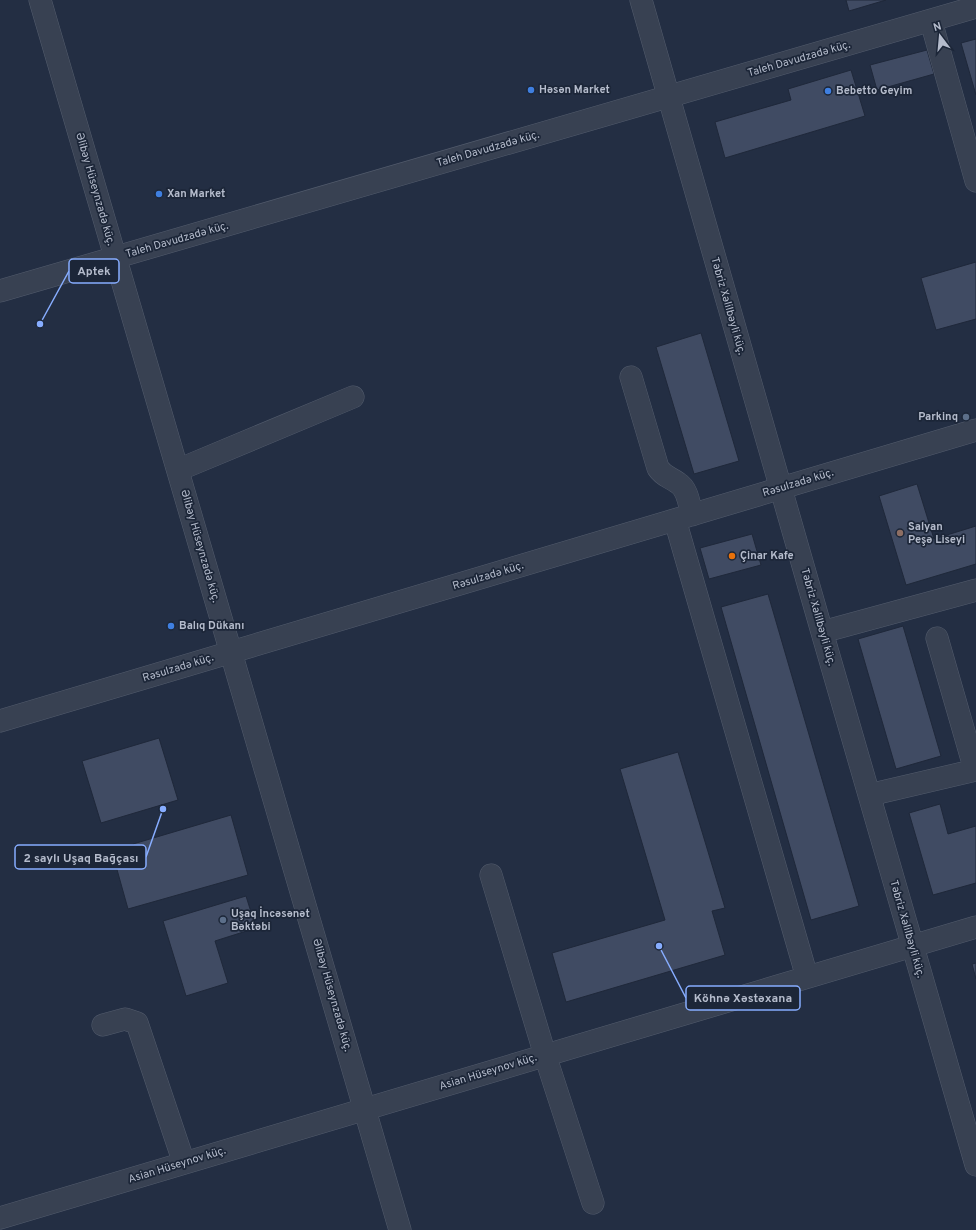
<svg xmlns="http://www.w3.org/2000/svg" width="976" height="1230" viewBox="0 0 976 1230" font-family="Overpass,sans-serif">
<rect width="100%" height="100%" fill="#232e43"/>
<!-- building -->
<path fill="#404b63" stroke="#1f283a" d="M846,0H886L849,11Z
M976,39V95L961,43Z
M927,50L934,74L877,90L870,65Z
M851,70L865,116L725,158L715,122L791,100L788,89Z
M976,262V319L936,330L921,278Z
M701,333L739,461L694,474L656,347Z
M917,484L934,539L976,526V564L906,585L879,496Z
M752,534L761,565L709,579L700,548Z
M768,594L859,906L811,920L721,607Z
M903,626L941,756L896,769L858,639Z
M159,738L178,800L101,823L82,761Z
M678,752L725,908L712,911L725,955L566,1002L552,953L665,920L620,769Z
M940,804L948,834L976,826V883L933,895L909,813Z
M231,815L248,875L128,909L116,866L138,859L133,844Z
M246,896L256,928L215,941L228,983L186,996L163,921Z
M976,963V979L972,964Z"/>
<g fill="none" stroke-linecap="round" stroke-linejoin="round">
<defs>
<path id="minor" d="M40,0L400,1230
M641,0L822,632L976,1165
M931,21L976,181
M0,291L976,7
M631,377L658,468C664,477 670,477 678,483C688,489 689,504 692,515
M178,470L353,397
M675,520L807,977
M822,632L976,590
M937,638L975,770
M0,721L976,430
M869,795L976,770
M491,875L545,1055L593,1203
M103,1025L125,1019L137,1023L184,1163
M0,1218L976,927"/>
</defs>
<!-- minor casing -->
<use href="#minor" stroke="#535c6d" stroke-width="23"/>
<!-- minor -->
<use href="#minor" stroke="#384152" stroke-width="22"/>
</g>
<!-- markers -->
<g fill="#3f7fe0" stroke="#1c2638" stroke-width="1.5">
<circle cx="531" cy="90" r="4"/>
<circle cx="828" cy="91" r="4"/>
<circle cx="159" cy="194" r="4"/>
<circle cx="171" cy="626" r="4"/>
</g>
<g fill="#5c6f8a" stroke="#1c2638" stroke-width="1.5">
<circle cx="966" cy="417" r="4"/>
<circle cx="223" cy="920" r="4"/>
</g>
<circle fill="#8d6e63" stroke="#1c2638" stroke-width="1.5" cx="900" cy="533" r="4"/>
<circle fill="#e8710a" stroke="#1c2638" stroke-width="1.5" cx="732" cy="556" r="4"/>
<g text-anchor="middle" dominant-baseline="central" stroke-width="3.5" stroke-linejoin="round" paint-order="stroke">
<!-- street labels -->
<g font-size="11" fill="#b5bccc" stroke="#1c2638">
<text transform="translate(799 59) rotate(-16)">Taleh Davudzadə küç.</text>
<text transform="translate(488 149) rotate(-16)">Taleh Davudzadə küç.</text>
<text transform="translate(95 189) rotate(74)">Əlibəy Hüseynzadə küç.</text>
<text transform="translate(177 240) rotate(-16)">Taleh Davudzadə küç.</text>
<text transform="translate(728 306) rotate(74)">Təbriz Xəlilbəyli küç.</text>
<text transform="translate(798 483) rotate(-17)">Rəsulzadə küç.</text>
<text transform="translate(200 546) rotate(74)">Əlibəy Hüseynzadə küç.</text>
<text transform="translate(488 576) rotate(-17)">Rəsulzadə küç.</text>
<text transform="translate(818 617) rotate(74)">Təbriz Xəlilbəyli küç.</text>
<text transform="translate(178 668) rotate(-17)">Rəsulzadə küç.</text>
<text transform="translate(907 929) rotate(74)">Təbriz Xəlilbəyli küç.</text>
<text transform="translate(332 995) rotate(74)">Əlibəy Hüseynzadə küç.</text>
<text transform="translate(488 1072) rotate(-17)">Asian Hüseynov küç.</text>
<text transform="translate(177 1165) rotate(-17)">Asian Hüseynov küç.</text>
</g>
<!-- poi labels -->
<g font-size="11" font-weight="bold" fill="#b5bccc" stroke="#1c2638" text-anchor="start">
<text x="539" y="90">Həsən Market</text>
<text x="836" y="91">Bebetto Geyim</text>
<text x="167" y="194">Xan Market</text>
<text x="958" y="417" text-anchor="end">Parkinq</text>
<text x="908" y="527">Salyan<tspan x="908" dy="13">Peşə Liseyi</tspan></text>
<text x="740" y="556">Çinar Kafe</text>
<text x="179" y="626">Balıq Dükanı</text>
<text x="231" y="914">Uşaq İncəsənət<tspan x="231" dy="13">Bəktəbi</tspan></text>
</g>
</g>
<!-- callouts -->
<path fill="none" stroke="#87adff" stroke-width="1.5" d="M40 324L69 271M163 809L146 857M659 946L686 998"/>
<g fill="#87adff" stroke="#1c2638" stroke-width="1.5">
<circle cx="40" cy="324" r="4"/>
<circle cx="163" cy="809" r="4"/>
<circle cx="659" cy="946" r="4"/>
</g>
<g fill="#1c2638" stroke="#87adff" stroke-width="1.5">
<rect x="69" y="259" width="50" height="24" rx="4"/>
<rect x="15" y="845" width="131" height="24" rx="4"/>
<rect x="686" y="986" width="114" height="24" rx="4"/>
</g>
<g font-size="12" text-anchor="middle" font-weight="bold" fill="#b5bccc">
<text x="94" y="275">Aptek</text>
<text x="81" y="862">2 saylı Uşaq Bağçası</text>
<text x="743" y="1002">Köhnə Xəstəxana</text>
</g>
<!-- north arrow -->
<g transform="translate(940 36) rotate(344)" stroke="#1c2638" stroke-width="3" paint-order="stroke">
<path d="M0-3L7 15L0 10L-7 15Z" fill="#b5bccc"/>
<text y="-6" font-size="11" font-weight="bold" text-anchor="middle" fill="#b5bccc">N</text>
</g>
</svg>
